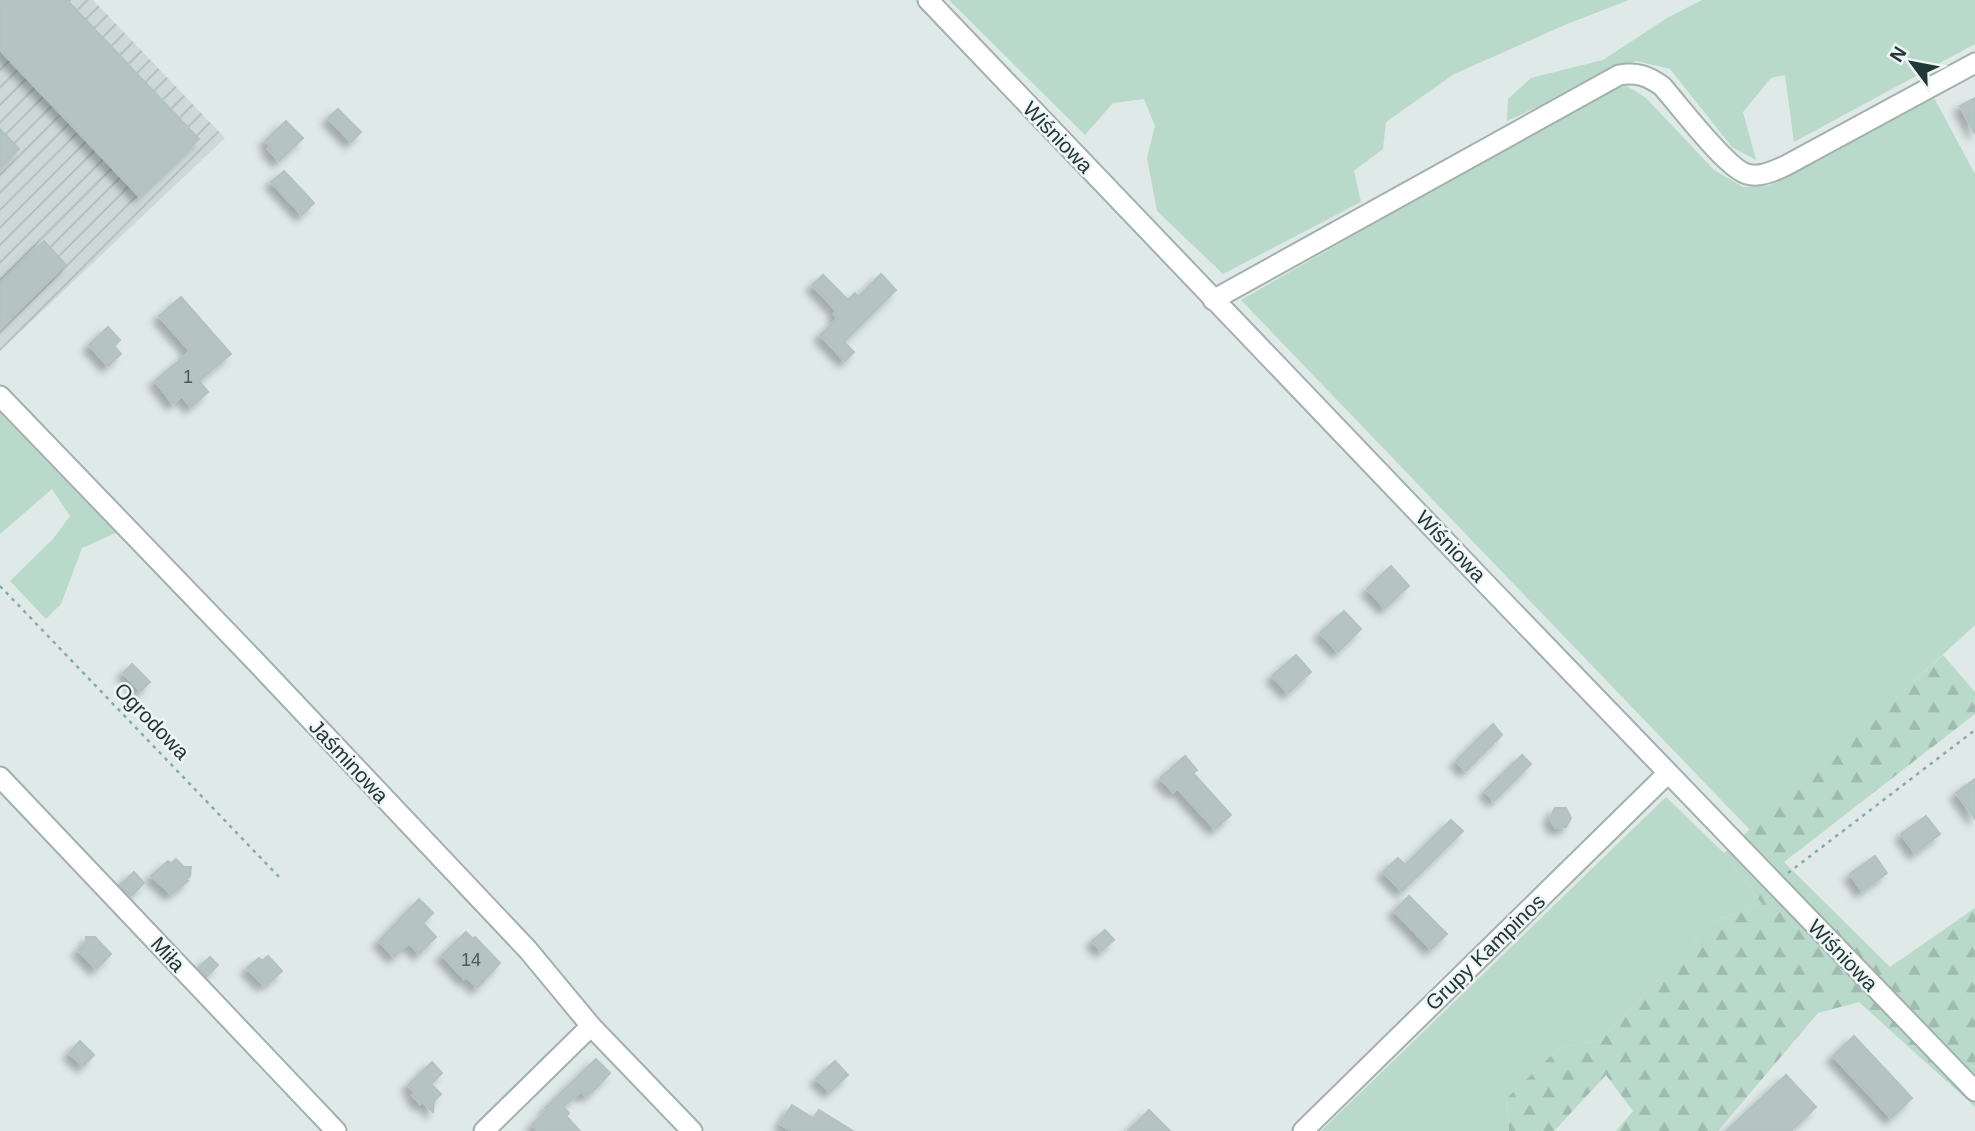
<svg xmlns="http://www.w3.org/2000/svg" width="1975" height="1131" viewBox="0 0 1975 1131" font-family="Arial,sans-serif">
<defs>
<pattern id="industrial-furrows" width="10" height="10" patternUnits="userSpaceOnUse" patternTransform="scale(1.75)"><rect width="10" height="10" fill="#ced9d7"/><path d="M-1 1l2-2M0 10L10 0M9 11l2-2" fill="none" stroke="#b1bbb9"/></pattern>
<pattern id="forest-firs" width="22" height="20" patternUnits="userSpaceOnUse" patternTransform="scale(1.75)"><rect width="22" height="20" fill="#b9d9cb"/><path d="M5 1l3.5 6h-7zM16 11l3.5 6h-7z" fill="#9fbbaf"/></pattern>
<filter id="shadow"><feDropShadow dx="-6" dy="6" stdDeviation="3.5" flood-color="#0004"/></filter>
</defs>
<rect width="100%" height="100%" fill="#dfe9e8"/>
<!-- industrial -->
<path fill="url(#industrial-furrows)" d="M0,0H93L225,138L0,351Z"/>
<!-- green -->
<path fill="#b9d9cb" d="M949,0H1629L1567,24L1454,74L1386,122L1383,149L1354,171L1361,202L1223,274L1157,211L1147,158L1155,126L1144,99L1113,103L1085,135Z
M1702,0H1975V44L1794,142L1785,75L1771,78L1743,112L1756,160L1732,147L1670,69L1636,61L1507,121L1508,99L1531,78L1603,60L1667,18Z
M1627,86L1646,98L1714,170L1743,187L1768,186L1932,94L1975,174V625L1751,831L1241,300L1610,88Z
M0,411L116,533L82,548L61,604L46,619L10,581L53,539L70,516L52,489L0,534Z
M1666,797L1724,853L1762,904L1714,921L1601,1040L1560,1047L1507,1098L1509,1131H1321Z"/>
<!-- forest -->
<path fill="url(#forest-firs)" d="M1943,655L1975,692V714L1784,862L1890,967L1975,908V1107L1859,1002L1818,1013L1718,1131H1616L1633,1111L1606,1075L1554,1131H1509L1507,1098L1560,1047L1601,1040L1714,921L1762,904L1724,853Z"/>
<!-- building -->
<path fill="#b5c4c1" stroke="#b2c2c0" stroke-width="2" filter="url(#shadow)" d="M0,0H67L199,139L139,196L0,50Z
M1975,98V134L1960,106Z
M338,109L361,132L351,142L328,118Z
M286,121L303,138L279,161L268,149L271,146L265,141Z
M0,129L19,149L0,168Z
M284,171L314,203L302,215L271,182Z
M44,241L66,265L0,327V283Z
M881,274L896,290L844,342L854,352L845,361L820,335L838,318L834,314L837,311L812,285L823,275L848,300L855,293L858,297Z
M181,297L231,354L199,381L208,392L191,407L182,396L173,404L155,381L190,351L159,316Z
M108,327L120,340L114,346L121,354L108,366L89,345Z
M1391,566L1409,586L1385,608L1367,589Z
M1344,611L1361,629L1338,652L1320,633Z
M1296,655L1311,672L1288,693L1272,676Z
M132,664L150,682L141,691L123,673Z
M1493,724L1502,735L1466,771L1456,761Z
M1522,755L1531,764L1494,801L1485,791Z
M1185,756L1197,770L1193,773L1231,815L1215,829L1177,788L1173,792L1160,778Z
M1975,779V819L1956,793Z
M1555,808H1566L1571,818L1566,827L1555,828L1550,818Z
M1926,816L1940,834L1915,853L1901,834Z
M1451,820L1463,831L1402,891L1383,872L1398,858L1405,865Z
M1875,856L1887,873L1862,891L1850,874Z
M176,859L184,867H191L190,876L186,880L188,881L171,894L151,876L168,861L171,864Z
M134,872L144,883L131,896L120,885Z
M1409,896L1447,934L1431,949L1394,911Z
M419,899L433,913L423,923L436,937L419,954L409,943L394,957L379,941Z
M1105,930L1114,940L1101,951L1092,941Z
M466,932L473,939L475,937L500,963L477,988L467,977L464,979L442,955Z
M86,937H95L111,954L96,969L78,950L86,943Z
M268,956L282,971L270,982L269,980L263,985L247,968L259,958L262,961Z
M210,957L218,965L206,977L198,968Z
M1854,1036L1912,1098L1891,1118L1833,1056Z
M80,1041L94,1055L83,1066L69,1053Z
M596,1059L610,1073L594,1090L586,1096L581,1091L563,1107L569,1113L566,1116L580,1131H538L532,1125L547,1110L545,1108Z
M835,1061L848,1075L830,1092L816,1079Z
M432,1062L442,1073L431,1084L441,1094L434,1101L433,1112L423,1102L420,1104L412,1095L415,1093L408,1085Z
M1786,1075L1816,1107L1791,1131H1726Z
M792,1105L813,1118L819,1110L853,1131H792L780,1124Z
M1149,1110L1170,1131H1128Z"/>
<g fill="none" stroke-linecap="round" stroke-linejoin="round">
<defs>
<path id="minor" d="M928,0C1276,365 1624,729 1975,1091
M1213,300L1619,75C1637,72 1648,76 1662,86C1678,104 1727,169 1747,174C1760,178 1773,171 1785,166L1975,63
M0,396L256,662L528,950L591,1026L692,1131
M0,777L336,1131
M484,1131L591,1026
M1303,1131L1667,774"/>
</defs>
<!-- minor casing -->
<use href="#minor" stroke="#a3b0b0" stroke-width="23"/>
<!-- path -->
<path stroke="#82aba9" stroke-width="2.5" stroke-dasharray="3.5 5" stroke-linecap="butt" d="M0,586L280,878
M1788,873L1975,730"/>
<!-- minor -->
<use href="#minor" stroke="#fff" stroke-width="19"/>
</g>
<g text-anchor="middle" dominant-baseline="central" stroke-width="5" stroke-linejoin="round" paint-order="stroke">
<!-- number labels -->
<g font-size="18" fill="#475b5a">
<text x="188" y="377">1</text>
<text x="471" y="960">14</text>
</g>
<!-- street labels -->
<g font-size="21" fill="#223838" stroke="#eff6f5">
<text transform="translate(1058 137) rotate(46)">Wiśniowa</text>
<text transform="translate(1451 546) rotate(46)">Wiśniowa</text>
<text transform="translate(152 721) rotate(46)">Ogrodowa</text>
<text transform="translate(349 761) rotate(47)">Jaśminowa</text>
<text transform="translate(1485 952) rotate(-44)">Grupy Kampinos</text>
<text transform="translate(168 954) rotate(47)">Miła</text>
<text transform="translate(1843 955) rotate(46)">Wiśniowa</text>
</g>
</g>
<!-- north arrow -->
<g transform="translate(1912 63) rotate(302)" stroke="#eff6f5" stroke-width="5" paint-order="stroke">
<path d="M0-5L12 26L0 18L-12 26Z" fill="#223838"/>
<text y="-10" font-size="19" font-weight="bold" text-anchor="middle" fill="#223838">N</text>
</g>
</svg>
